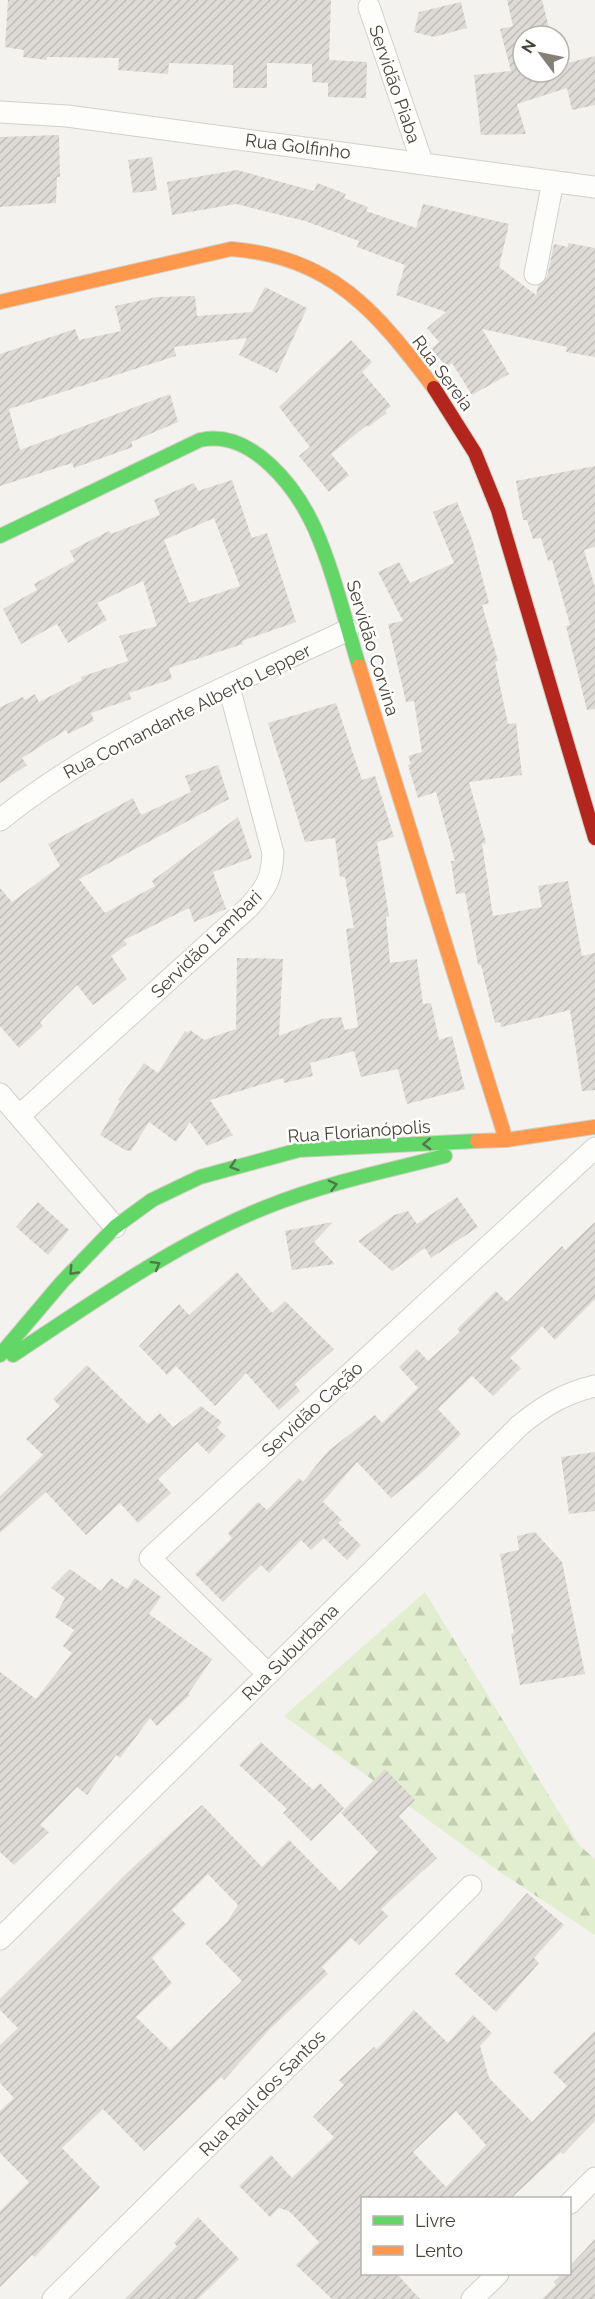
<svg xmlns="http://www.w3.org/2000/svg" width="595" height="2299" viewBox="0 0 595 2299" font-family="Raleway,sans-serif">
<defs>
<pattern id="forest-firs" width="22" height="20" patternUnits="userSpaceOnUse" patternTransform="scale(1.5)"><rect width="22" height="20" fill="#e1eecf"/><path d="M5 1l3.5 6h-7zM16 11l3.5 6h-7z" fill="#c3cdb2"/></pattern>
<pattern id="building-hatch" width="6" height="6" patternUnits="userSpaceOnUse" patternTransform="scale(1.5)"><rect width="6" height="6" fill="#dedbd6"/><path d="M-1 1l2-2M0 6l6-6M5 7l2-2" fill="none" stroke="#c0bdb8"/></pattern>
</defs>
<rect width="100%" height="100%" fill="#f4f2ee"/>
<!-- forest -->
<path fill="url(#forest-firs)" d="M425,1592L579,1845L595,1859V1935L503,1874L284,1716Z"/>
<!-- building -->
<path fill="url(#building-hatch)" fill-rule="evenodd" d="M8,0H331L329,60L367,62L366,98L328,97V83L312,82V64L267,63V88H233V65L169,63L168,74L118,70L119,58L47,57V60L23,57L24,50L5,47Z
M507,0H542L551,36H523V72H559V65L595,56V105L572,110L567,88L517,104L526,134L481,135L474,75L511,71L500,29L513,26Z
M461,2L467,28L434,37L414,32L419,12Z
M59,135L60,177H57L56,203L0,207V137Z
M152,157L157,190L133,193L128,160Z
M237,170L314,191L317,183L346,194L344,198L368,207L366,211L416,228L423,204L509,224L499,267L536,295L538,286L547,277L554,244L568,247V243L595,248V357L566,352L567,347L482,329L509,374L472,395L452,363L447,367L431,349L439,342L427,328L446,312L396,295L405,265L357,247L359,241L305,221L236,204L172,215L167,182Z
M265,287L307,308L277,373L239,355L247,338L174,347L176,356L9,409L20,450L170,394L178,422L131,442L133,447L74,468L72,463L0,486V354L75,329L79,340L121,331L115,306L157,297L195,296L197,316L252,312Z
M351,340L372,362L362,372L391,406L385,411L387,413L368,427L367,425L331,454L349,475L329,492L299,456L310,447L279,407Z
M595,466V547L584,550L595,587V709L587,710L566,626L570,625L552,560L548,561L541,538L533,539L527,520H523L516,481Z
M232,480L252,538L267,533L296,622L242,641L243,644L169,668L172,679L129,693L131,699L91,713L94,721L68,734L66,730L22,758L27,765L0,783V707L23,697L25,700L35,694L39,702L82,680L81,677L128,661L119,636L157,626L143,581L97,603L107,620L68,643L57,624L21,644L3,609L37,590L34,584L75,561L70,551L109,531L111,534L160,515L154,500L194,483L198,491ZM214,518L240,586L189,603L164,540Z
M457,502L472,539L489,603L482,605L498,661L495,662L508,724L516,723L522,775L469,782L486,843L482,844L493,916L542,907L538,886L568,881L582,956L595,953V1090L582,1091L570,1010L501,1027L500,1022L495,1023L481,965H478L465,893L456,894L451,861H455L436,792L418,798L408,765L411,764L408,756L422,752L414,701L406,702L388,624L403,621L378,572L399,562L410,583L454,563L433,512Z
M336,703L362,780L375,776L394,837L377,842L389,916L386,917L390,963L417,959L423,1004L431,1003L439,1040L452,1036L465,1089L407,1104L398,1069L361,1077L354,1051L310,1063L313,1076L284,1083L283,1078L210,1100L233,1135L207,1146L190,1122L176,1142L149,1122L131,1151L125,1150L100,1135L120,1101L118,1100L144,1063L158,1073L185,1031L188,1033L190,1030L204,1040L236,1029L237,958L283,959L279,1036L322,1019L341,1017L345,1030L358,1027L346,929L354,928L345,877H340L335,838L305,842L268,723Z
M218,765L229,799L79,879L105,913L155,886L152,881L238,817L252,858L213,872L226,909L194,922L189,908L124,940L127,944L111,956L127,979L93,1005L77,985L40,1022L43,1026L19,1048L0,1026V888L12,902L60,866L48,844L133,798L141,815L191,792L185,776Z
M457,1197L478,1227L431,1258L425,1248L392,1271L358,1241L394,1215L408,1211L417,1224Z
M38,1202L69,1230L48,1255L16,1227Z
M333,1222L314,1242L335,1264L292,1270L285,1231Z
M595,1222V1299L555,1340L542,1326L510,1358L521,1368L493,1396L472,1376L438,1409L461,1434L425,1470L391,1498L357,1462L323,1502L342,1520L338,1523L361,1545L347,1560L324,1538L311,1550L301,1540L269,1573L261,1565L223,1602L195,1574L232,1538L228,1533L258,1502L267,1510L299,1478L303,1482L328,1451L375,1415L382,1423L418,1388L399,1367L417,1349L428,1361L460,1332L457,1329L496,1291L507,1302L562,1246L565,1250Z
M237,1272L272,1313L285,1301L334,1349L295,1384L300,1391L279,1410L246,1373L215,1406L176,1366L167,1375L139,1346L179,1304L189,1315Z
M87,1365L148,1424L160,1413L173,1427L201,1406L222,1422L217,1428L226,1436L209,1454L197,1442L158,1479L171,1493L138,1523L120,1503L86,1535L46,1492L0,1533V1496L43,1455L26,1439L60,1406L53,1399Z
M595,1452V1511L569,1514L561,1457Z
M535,1532L562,1562L585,1674L520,1685L511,1634L514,1633L500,1554L519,1550L517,1536Z
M70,1569L101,1591L111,1578L127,1589L135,1578L161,1597L149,1614L212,1659L188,1694L190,1695L157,1726L150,1718L120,1758L116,1755L87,1795L77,1787L40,1825L49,1832L14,1865L0,1852V1672L36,1699L72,1653L63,1646L74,1630L55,1617L65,1598L51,1588Z
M261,1742L313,1790L320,1783L344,1808L311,1841L283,1813L287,1809L239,1765Z
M385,1769L415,1800L399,1816L437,1858L381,1909L388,1916L359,1945L351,1938L322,1967L328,1974L269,2030L224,2080L221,2077L144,2151L103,2109L62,2148L100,2187L35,2257L32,2255L0,2287V2211L29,2182L0,2153V2111L14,2098L0,2083V2045L18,2028L0,2010V1999L131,1869L202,1805L262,1867L289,1840L340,1891L378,1852L341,1813ZM208,1874L238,1905L227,1922L205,1943L242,1981L170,2050L136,2017L172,1983L152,1958L186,1924L172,1910Z
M527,1893L564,1925L534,1958L539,1963L496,2012L455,1974Z
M414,2010L448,2043L473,2015L492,2033L480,2046L489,2078L532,2122L567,2086L553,2072L595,2031V2121L563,2154L561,2152L510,2199H363V2274H397L420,2299H332L296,2265L319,2242L289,2211L279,2208L270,2217L239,2186L271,2155L292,2178L334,2137L313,2117L344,2085L339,2080L374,2047L377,2049ZM456,2111L486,2145L446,2187L413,2152Z
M198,2217L239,2259L198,2299H125L177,2246L174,2243Z
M595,2239V2299H542L556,2285L554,2282L562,2274H570V2266Z"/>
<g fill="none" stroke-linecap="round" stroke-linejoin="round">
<defs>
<path id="street" d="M369,7L422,162
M0,112L67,116L595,187
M535,274L553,181
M0,820C103,737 229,686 348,630
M0,1094L115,1227
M19,1116L249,907C266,888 272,879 273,853L229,687
M268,1674L150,1558L595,1148
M0,1939L519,1426C543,1406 565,1393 595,1386
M570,2203L595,2178
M53,2299L471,1886
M472,2299L498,2274"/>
<path id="fast" d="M0,536L200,440C252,429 296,487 315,529C334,572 345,621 359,666
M0,1355L62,1282L115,1227L152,1200L200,1177L299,1150L477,1141
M13,1355C95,1301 177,1242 269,1206C326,1183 386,1171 445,1156"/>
<path id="slow" d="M0,302L231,249C332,257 376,311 434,388
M359,666L506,1140
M477,1141L506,1140L595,1127"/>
<path id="jam" d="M434,388L475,453L498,510L595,838"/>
</defs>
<!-- street casing -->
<use href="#street" stroke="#d2d0cb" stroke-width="23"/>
<!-- fast casing -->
<use href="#fast" stroke="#d3cfc5" stroke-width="16"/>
<!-- slow casing -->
<use href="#slow" stroke="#d3cfc5" stroke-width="16"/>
<!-- jam casing -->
<use href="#jam" stroke="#d3cfc5" stroke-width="16"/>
<!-- street -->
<use href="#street" stroke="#fdfdfc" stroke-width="21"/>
<!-- fast -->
<use href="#fast" stroke="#63d668" stroke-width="14"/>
<!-- slow -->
<use href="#slow" stroke="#ff974d" stroke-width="14"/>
<!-- jam -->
<use href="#jam" stroke="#b3261e" stroke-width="14"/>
</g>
<!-- one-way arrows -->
<defs><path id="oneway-chevron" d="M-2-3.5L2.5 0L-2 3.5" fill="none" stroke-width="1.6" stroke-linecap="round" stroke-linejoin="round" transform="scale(1.5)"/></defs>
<g stroke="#537749">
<use href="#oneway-chevron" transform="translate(427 1144) rotate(177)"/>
<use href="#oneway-chevron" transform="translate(234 1166) rotate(162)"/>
<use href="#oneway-chevron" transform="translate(333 1185) rotate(-15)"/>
<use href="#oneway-chevron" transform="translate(156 1265) rotate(-30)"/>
<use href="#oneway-chevron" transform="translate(73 1271) rotate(134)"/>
</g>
<g text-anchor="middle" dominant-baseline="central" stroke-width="5" stroke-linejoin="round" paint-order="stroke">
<!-- street labels -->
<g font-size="18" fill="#4b4439" stroke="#fff">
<text transform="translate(395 84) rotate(71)">Servidão Piaba</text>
<text transform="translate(298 146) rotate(7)">Rua Golfinho</text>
<text transform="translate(443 373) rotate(53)">Rua Sereia</text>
<text transform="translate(373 648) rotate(73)">Servidão Corvina</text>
<text transform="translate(187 711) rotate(-27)">Rua Comandante Alberto Lepper</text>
<text transform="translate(206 944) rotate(-44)">Servidão Lambari</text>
<text transform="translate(359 1131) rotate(-4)">Rua Florianópolis</text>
<text transform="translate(312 1409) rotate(-43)">Servidão Cação</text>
<text transform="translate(290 1652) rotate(-45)">Rua Suburbana</text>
<text transform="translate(262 2093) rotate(-45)">Rua Raul dos Santos</text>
</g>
</g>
<!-- legend -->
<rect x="361" y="2197" width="210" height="78" fill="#ffffff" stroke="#b7b4b0" stroke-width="1.5"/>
<rect x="373" y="2216" width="30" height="9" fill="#63d668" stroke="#b7b4b0" stroke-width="1.5"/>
<text x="415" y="2227" font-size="18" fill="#4b4439">Livre</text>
<rect x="373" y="2246" width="30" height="9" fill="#ff974d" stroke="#b7b4b0" stroke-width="1.5"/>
<text x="415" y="2257" font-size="18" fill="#4b4439">Lento</text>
<!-- north arrow -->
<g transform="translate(541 54) rotate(302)"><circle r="28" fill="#ffffff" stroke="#b7b4b0" stroke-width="1.5"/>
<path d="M0-4.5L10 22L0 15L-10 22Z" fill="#868178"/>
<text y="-9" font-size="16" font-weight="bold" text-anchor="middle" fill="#4b4439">N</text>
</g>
</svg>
